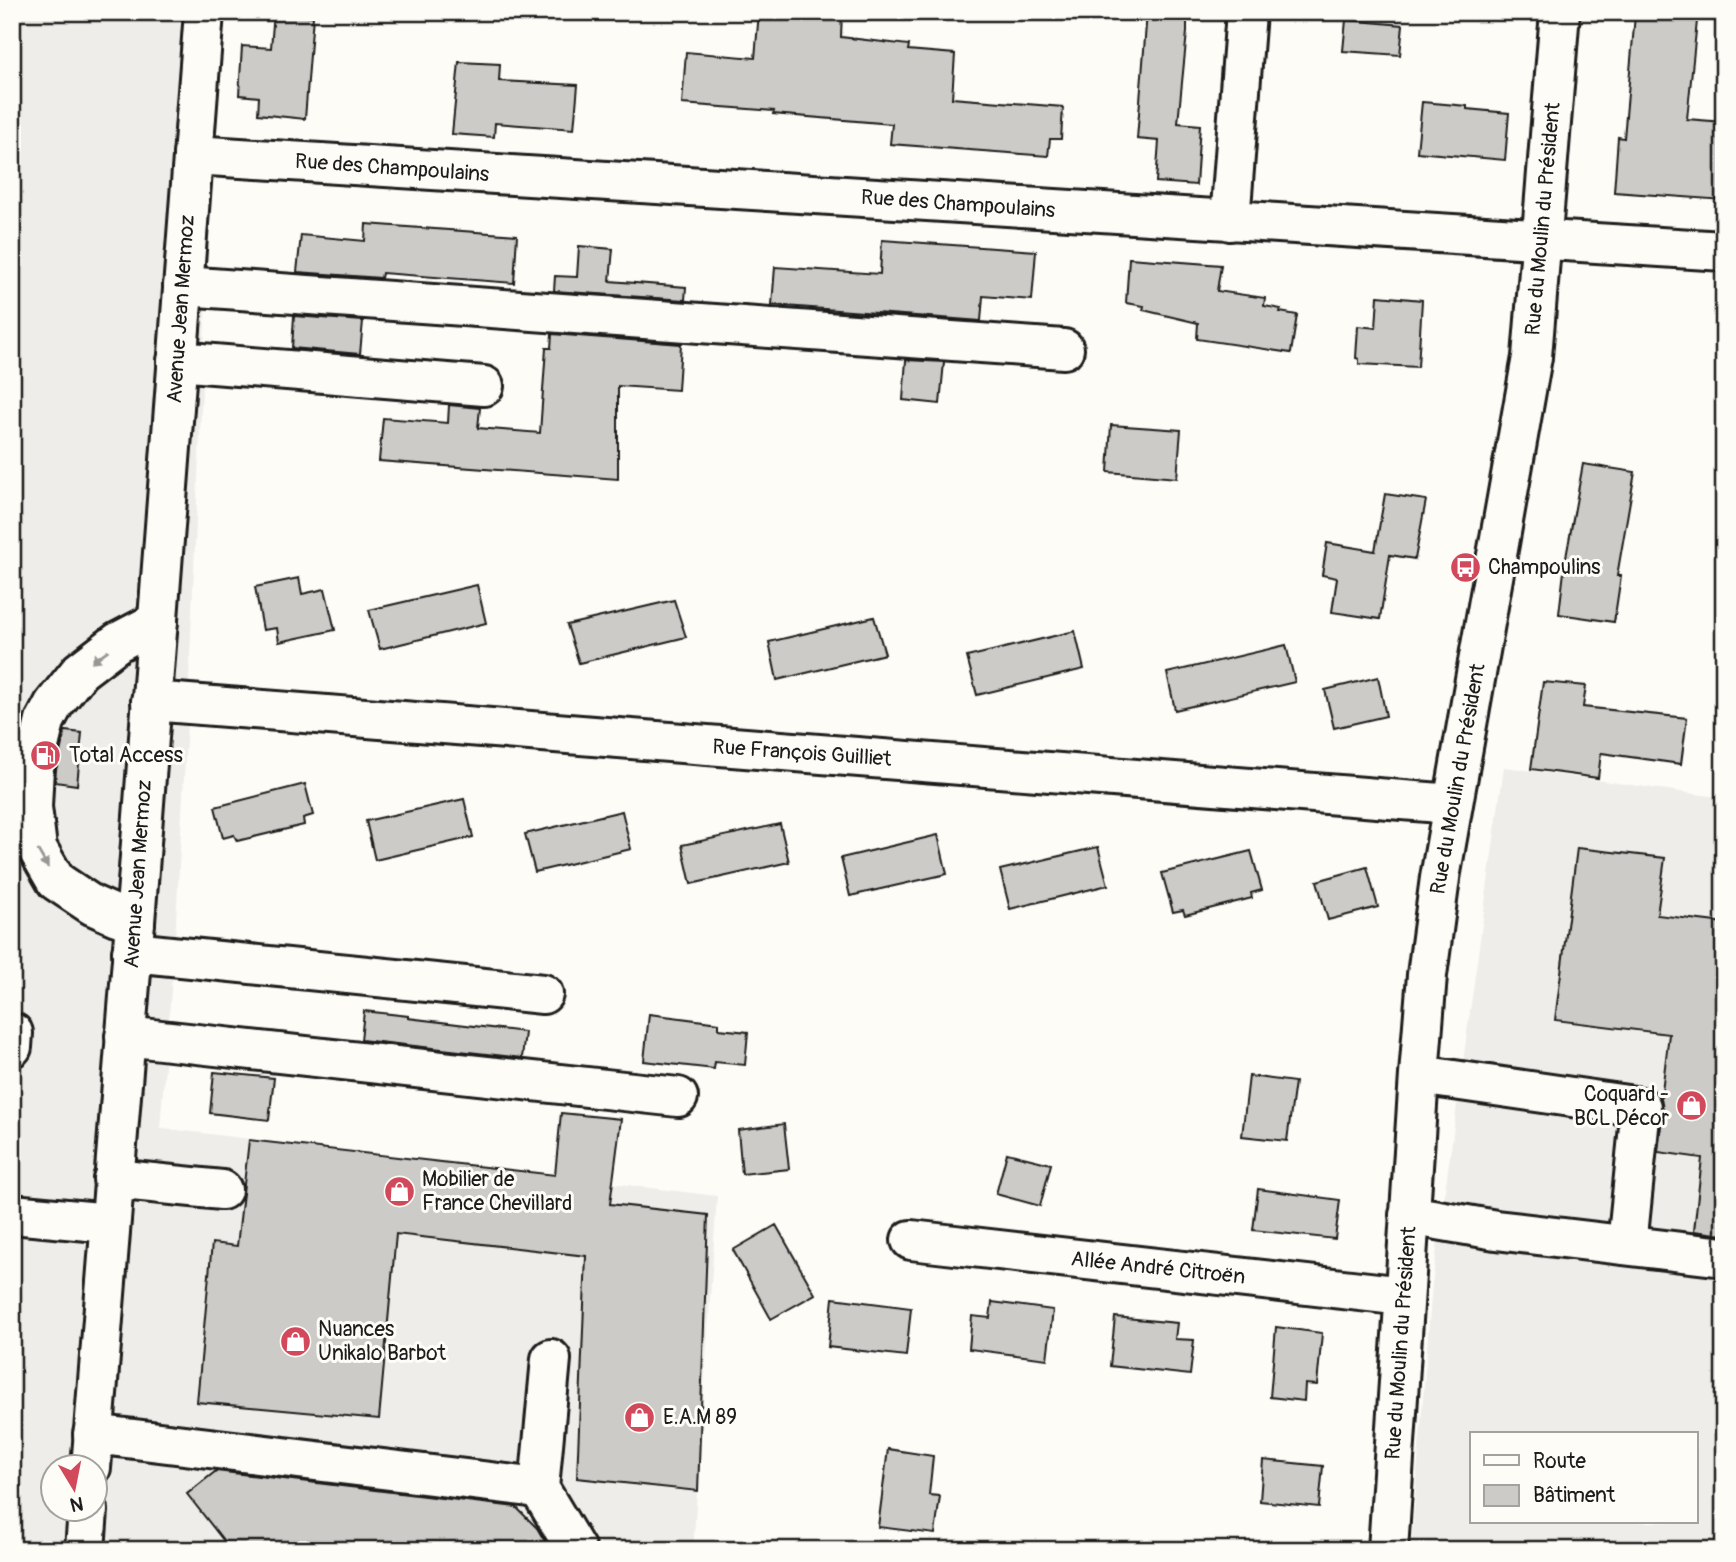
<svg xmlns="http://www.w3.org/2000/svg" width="1736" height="1562" viewBox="0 0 1736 1562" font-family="Pangolin,sans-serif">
<rect width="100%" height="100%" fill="#fdfcf7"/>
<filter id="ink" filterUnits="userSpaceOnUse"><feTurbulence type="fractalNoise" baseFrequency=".0143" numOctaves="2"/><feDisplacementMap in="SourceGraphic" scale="14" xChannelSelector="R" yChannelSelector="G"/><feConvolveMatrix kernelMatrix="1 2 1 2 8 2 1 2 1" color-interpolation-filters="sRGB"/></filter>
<g filter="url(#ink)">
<!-- built -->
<path fill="#eeede9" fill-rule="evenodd" d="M12,12H219L187,722L175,940L160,1128L717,1196L693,1550H12ZM52,1468H94V1510H52Z
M1504,767L1724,798V1550H1411L1432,1285ZM1472,1434H1696V1522H1472Z"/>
<!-- building -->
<path fill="#cccbc8" stroke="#1c1c1c" stroke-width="2" d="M274,12L313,16L305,119L258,114L259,97L239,95L242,46L271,48Z
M759,12H842L841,37L909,45L908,50L955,54L952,98L1063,107L1061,139H1050L1048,156L890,144L892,124L773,114L774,111L682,104L686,52L755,58Z
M1147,12H1187V32L1178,123L1200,125L1196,185L1156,182L1159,141L1137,139Z
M1635,15L1697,21L1687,119L1724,122V200L1614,192L1618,137L1624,138Z
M1346,20L1403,25L1400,55L1343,51Z
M459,62L500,64L499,81L578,85L574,129L495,123L494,137L452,134Z
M1422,102L1467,106V109L1509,113L1505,160L1417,152Z
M366,224L517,235L514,283L382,273L381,278L297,272L301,235L365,241Z
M882,240L1036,251L1032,300L983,296L981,321L772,305L775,267L880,274Z
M579,246L613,249L610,281L686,287L685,300L554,291L555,276L577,277Z
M1129,258L1221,265L1217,291L1265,298L1264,306L1281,309L1280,312L1297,315L1291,353L1197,339L1198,323L1143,310L1144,306L1126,303Z
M1378,296L1422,300L1418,367L1359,364V359L1356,358L1358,326L1376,328Z
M294,316L363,321L360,354L292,348Z
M552,334L681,344L678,390L618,386V479L379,461L383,418L448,423L449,405L480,408L478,428L540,433L546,348H551Z
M906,360L944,362L940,404L903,400Z
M1111,425L1181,430L1177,478L1108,472Z
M1583,464L1635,472L1617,576H1621L1614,622L1559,614L1565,563Z
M1385,494L1426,500L1415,559L1390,555L1380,619L1332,612L1337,578L1322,575L1327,543L1375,551Z
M299,578L302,594L325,589L335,630L279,642L277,628L263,630L255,587Z
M477,585L486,623L380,649L369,610Z
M674,600L686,637L579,663L567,625Z
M874,617L885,654L777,680L769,642Z
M1075,631L1084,669L977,695L967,657Z
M1286,645L1295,682L1175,710L1167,673Z
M1378,677L1386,716L1334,728L1325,690Z
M1543,682L1586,686L1583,707L1687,718L1681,764L1601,753L1598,778L1531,769Z
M65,731L82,733L77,785L55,782L56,770Z
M305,784L313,815L303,818L304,825L237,841L234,835L223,838L215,807Z
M464,799L473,837L375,860L366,821Z
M622,811L631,849L535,872L525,834Z
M780,824L789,862L691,884L682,845Z
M938,835L947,874L850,896L841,858Z
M1098,847L1108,885L1010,909L1000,870Z
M1577,848L1665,858L1657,915L1724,923V1235L1694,1231L1702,1158L1658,1152L1663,1109L1661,1099L1669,1034L1555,1020Z
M1251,851L1262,890L1251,893L1252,898L1185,915L1183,910L1173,912L1162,873Z
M1367,867L1378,907L1328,920L1317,881Z
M364,1011L408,1016V1018L525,1032L522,1058L361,1040Z
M649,1014L719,1023V1029L748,1032L745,1065L715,1062L714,1069L644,1061Z
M214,1072L274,1078L269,1120L210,1113Z
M1249,1076L1295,1082L1287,1141L1242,1136Z
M561,1113L621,1119L610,1204L708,1215L698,1491L577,1478L586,1256L396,1234L379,1419L197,1402L212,1243L237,1246L249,1140L555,1175Z
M784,1124L789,1169L742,1174L738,1130Z
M1007,1153L1051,1164L1040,1206L996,1194Z
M1258,1189L1340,1200L1335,1239L1253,1230Z
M776,1225L815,1294L771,1319L733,1250Z
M833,1298L911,1308L906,1356L828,1347Z
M992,1302L1053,1310L1047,1359L969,1349L972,1316L990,1318Z
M1115,1317L1177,1323L1175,1339L1194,1340L1190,1375L1110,1366Z
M1276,1327L1322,1333L1317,1385L1305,1384L1304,1401L1270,1397Z
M888,1449L933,1456L929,1495L940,1496L935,1534L878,1527Z
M1263,1460L1323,1466L1319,1507L1260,1501Z
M216,1471L516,1507L537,1528L550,1550H321L319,1546L292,1543L284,1550H231L187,1494Z"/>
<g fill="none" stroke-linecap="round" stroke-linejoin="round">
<defs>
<path id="minor" d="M193,155L1724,251
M1230,221L1246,12
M183,286L1064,349
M177,361L484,386
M151,701L1453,804
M135,922L117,916L92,905L56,881L37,848L32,807L34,767L45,721L54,704L80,671L118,642L158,621
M132,952L543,994
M125,1036L678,1097
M12,1047L13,1033
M1419,1075L1641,1107L1627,1245
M113,1179L222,1190
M12,1214L110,1223
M1409,1215L1496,1230L1724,1257
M911,1240L1404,1296
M93,1434L539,1488L576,1550
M539,1488L551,1359
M1388,1550L1419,1075L1427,975L1440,878L1453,804L1532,357L1560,12"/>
<path id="major" d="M91,1468L135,922L204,12
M85,1550L88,1510"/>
</defs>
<!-- minor casing -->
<use href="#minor" stroke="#1c1c1c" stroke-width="44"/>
<!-- major casing -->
<use href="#major" stroke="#1c1c1c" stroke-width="44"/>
<!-- minor -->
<use href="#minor" stroke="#fdfcf7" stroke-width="38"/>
<!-- major -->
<use href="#major" stroke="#fdfcf7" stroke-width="38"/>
</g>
<!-- one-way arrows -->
<defs><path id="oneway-solid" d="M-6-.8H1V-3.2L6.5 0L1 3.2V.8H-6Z" transform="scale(1.75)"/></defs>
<g fill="#989794">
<use href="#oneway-solid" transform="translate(100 656) rotate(144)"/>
<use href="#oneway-solid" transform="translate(43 859) rotate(60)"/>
</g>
</g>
<!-- icons -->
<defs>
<symbol id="bus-disc" viewBox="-11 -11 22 22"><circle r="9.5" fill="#d1495b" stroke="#fdfcf7"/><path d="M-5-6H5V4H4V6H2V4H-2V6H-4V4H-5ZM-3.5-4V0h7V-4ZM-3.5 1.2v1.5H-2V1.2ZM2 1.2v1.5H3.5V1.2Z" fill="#fff"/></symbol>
<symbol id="fuel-disc" viewBox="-11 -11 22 22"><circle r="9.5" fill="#d1495b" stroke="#fdfcf7"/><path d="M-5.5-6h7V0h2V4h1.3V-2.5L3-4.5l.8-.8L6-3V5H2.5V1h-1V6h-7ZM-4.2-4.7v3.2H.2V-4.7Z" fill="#fff"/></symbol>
<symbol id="shop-disc" viewBox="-11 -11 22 22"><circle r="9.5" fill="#d1495b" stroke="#fdfcf7"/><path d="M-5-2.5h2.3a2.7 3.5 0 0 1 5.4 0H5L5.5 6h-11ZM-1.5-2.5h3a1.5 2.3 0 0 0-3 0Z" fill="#fff"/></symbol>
</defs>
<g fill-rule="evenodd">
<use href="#bus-disc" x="1448" y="550" width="35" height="35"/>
<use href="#fuel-disc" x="28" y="738" width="35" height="35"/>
<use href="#shop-disc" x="1674" y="1088" width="35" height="35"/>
<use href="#shop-disc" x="382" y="1174" width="35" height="35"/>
<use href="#shop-disc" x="278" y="1324" width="35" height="35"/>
<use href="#shop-disc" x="622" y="1400" width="35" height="35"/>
</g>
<g text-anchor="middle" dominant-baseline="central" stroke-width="6" stroke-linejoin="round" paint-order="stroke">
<!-- street labels -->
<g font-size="21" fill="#1c1c1c" stroke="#fdfcf7">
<text transform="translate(392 168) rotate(4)">Rue des Champoulains</text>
<text transform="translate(958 204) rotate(4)">Rue des Champoulains</text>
<text transform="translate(1543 219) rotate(-85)">Rue du Moulin du Président</text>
<text transform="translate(181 309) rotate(-86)">Avenue Jean Mermoz</text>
<text transform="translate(802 753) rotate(4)">Rue François Guilliet</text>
<text transform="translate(1458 779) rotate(-80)">Rue du Moulin du Président</text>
<text transform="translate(138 874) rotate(-86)">Avenue Jean Mermoz</text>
<text transform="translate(1158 1268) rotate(6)">Allée André Citroën</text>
<text transform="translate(1401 1343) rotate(-86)">Rue du Moulin du Président</text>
</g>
<!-- poi labels -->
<g font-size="21" fill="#1c1c1c" stroke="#fdfcf7" text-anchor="start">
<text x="1488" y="567">Champoulins</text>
<text x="69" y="755">Total Access</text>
<text x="1669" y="1094" text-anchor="end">Coquard -<tspan x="1669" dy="24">BCL Décor</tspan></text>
<text x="422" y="1179">Mobilier de<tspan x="422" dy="24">France Chevillard</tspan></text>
<text x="318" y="1329">Nuances<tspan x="318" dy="24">Unikalo Barbot</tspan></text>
<text x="663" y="1417">E.A.M 89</text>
</g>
</g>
<!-- margin -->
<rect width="1736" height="1562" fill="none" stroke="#fdfcf7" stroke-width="42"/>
<rect x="21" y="21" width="1694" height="1520" fill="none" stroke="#1c1c1c" stroke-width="2.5" filter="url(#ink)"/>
<!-- legend -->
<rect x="1470" y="1432" width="228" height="91" fill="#fdfcf7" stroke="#a3a29f" stroke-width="2"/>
<rect x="1484" y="1455" width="35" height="10" fill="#fdfcf7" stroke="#a3a29f" stroke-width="2"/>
<text x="1533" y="1468" font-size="21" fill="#1c1c1c">Route</text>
<rect x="1484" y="1485" width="35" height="21" fill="#cccbc8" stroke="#a3a29f" stroke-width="2"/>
<text x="1533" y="1502" font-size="21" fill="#1c1c1c">Bâtiment</text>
<!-- north arrow -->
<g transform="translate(74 1488) rotate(170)"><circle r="33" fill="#fdfcf7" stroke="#a3a29f" stroke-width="2"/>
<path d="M0-5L12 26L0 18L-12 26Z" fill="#d1495b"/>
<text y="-10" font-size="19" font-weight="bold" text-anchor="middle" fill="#1c1c1c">N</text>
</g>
</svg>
